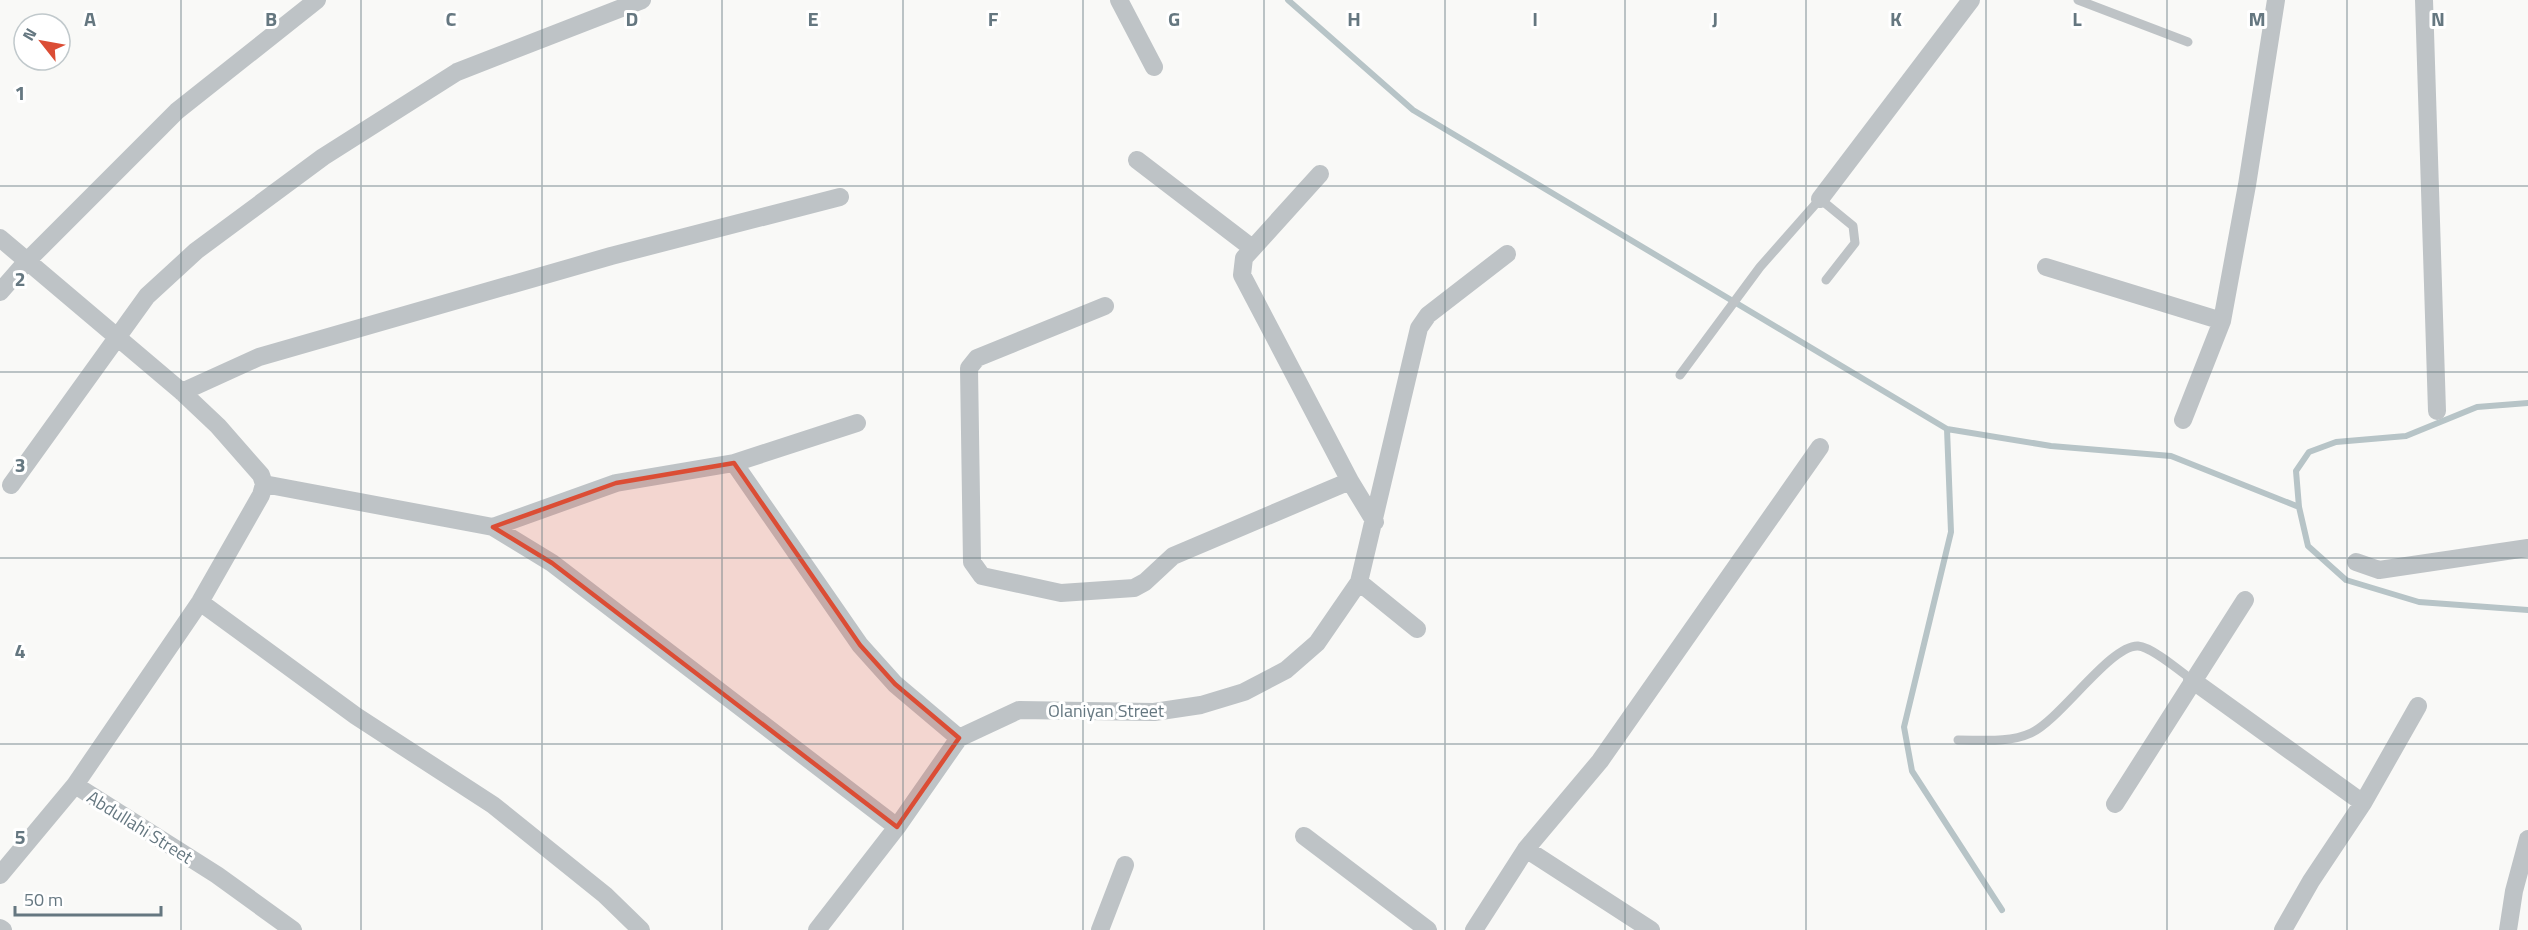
<svg xmlns="http://www.w3.org/2000/svg" width="2528" height="930" viewBox="0 0 2528 930" font-family="'Titillium Web',sans-serif">
<rect width="100%" height="100%" fill="#f9f9f7"/>
<g fill="none" stroke-linecap="round" stroke-linejoin="round">
<!-- stream -->
<path stroke="#b7c4c7" stroke-width="6" d="M1288,0L1413,110L1947,429L2051,446L2171,456L2299,507L2308,546L2346,580L2419,602L2528,610
M1947,429L1951,532L1904,727L1912,771L2002,910
M2299,507L2296,471L2309,452L2336,442L2406,436L2477,407L2528,403"/>
<!-- lane -->
<path stroke="#bec3c6" stroke-width="9" d="M2078,0L2188,42
M1680,375L1760,267L1820,199L1853,226L1855,243L1826,280
M1958,740C1983,740 2009,743 2031,733C2061,719 2110,645 2138,646C2152,647 2180,671 2192,680"/>
<!-- street -->
<path stroke="#bec3c6" stroke-width="18" d="M1119,0L1154,67
M2424,0L2437,411
M1137,160L1252,248
M1320,174L1244,258L1242,275L1350,481L1375,522
M1820,199L1971,0
M0,238L182,392L218,426L261,475L264,484L493,527L552,563L897,827
M2046,267L2222,321
M0,292L28,260L177,111L317,0
M1105,306L977,358L969,368L972,562L982,576L1061,593L1134,588L1145,582L1173,556L1350,481
M182,392L259,357L611,256L840,197
M2183,420L2222,321L2247,185L2276,0
M734,463L860,645L895,684L959,738
M11,485L147,296L196,251L323,157L457,72L642,0
M493,527L616,483L734,463L857,423
M2356,562L2379,570L2528,548
M1359,582L1417,629
M200,602L356,716L493,805L605,895L641,930
M2192,680L2363,803
M75,785L217,875L293,930
M2115,804L2245,600
M1304,836L1428,930
M1526,849L1651,930
M0,875L75,785L200,602L261,495L264,484
M0,928L3,930
M817,930L897,827L959,738L1019,710L1154,712L1201,705L1244,692L1286,670L1317,643L1359,582L1419,328L1428,315L1507,254
M1100,930L1125,865
M1474,930L1526,849L1600,761L1820,447
M2283,930L2311,881L2363,803L2418,706
M2508,930L2514,891L2528,839"/>
</g>
<!-- marked area -->
<path fill="#db4d35" fill-opacity="0.2" stroke="#db4d35" stroke-width="4.5" stroke-linejoin="round" d="M734,463L860,645L895,684L959,738L897,827L552,563L493,527L616,483Z"/>
<!-- grid -->
<path fill="none" stroke="#657780" stroke-width="1.5" stroke-opacity="0.55" d="M181,0V930M361,0V930M542,0V930M722,0V930M903,0V930M1083,0V930M1264,0V930M1445,0V930M1625,0V930M1806,0V930M1986,0V930M2167,0V930M2347,0V930M0,186H2528M0,372H2528M0,558H2528M0,744H2528"/>
<g text-anchor="middle" dominant-baseline="central" stroke-width="6" stroke-linejoin="round" paint-order="stroke">
<!-- street labels -->
<g font-size="18" fill="#657780" stroke="#fff">
<text x="1106" y="710">Olaniyan Street</text>
<text transform="translate(140 827) rotate(32)">Abdullahi Street</text>
</g>
</g>
<g font-size="20" text-anchor="middle" font-weight="bold" fill="#657780" stroke="#fff" stroke-width="6" stroke-linejoin="round" paint-order="stroke">
<text x="90" y="26">A</text>
<text x="271" y="26">B</text>
<text x="451" y="26">C</text>
<text x="632" y="26">D</text>
<text x="813" y="26">E</text>
<text x="993" y="26">F</text>
<text x="1174" y="26">G</text>
<text x="1354" y="26">H</text>
<text x="1535" y="26">I</text>
<text x="1715" y="26">J</text>
<text x="1896" y="26">K</text>
<text x="2077" y="26">L</text>
<text x="2257" y="26">M</text>
<text x="2438" y="26">N</text>
<text x="20" y="100">1</text>
<text x="20" y="286">2</text>
<text x="20" y="472">3</text>
<text x="20" y="658">4</text>
<text x="20" y="844">5</text>
</g>
<!-- north arrow -->
<g transform="translate(42 42) rotate(301)"><circle r="28" fill="#ffffff" stroke="#c1c9cc" stroke-width="1.5"/>
<path d="M0-4.5L10 22L0 15L-10 22Z" fill="#db4d35"/>
<text y="-9" font-size="16" font-weight="bold" text-anchor="middle" fill="#657780">N</text>
</g>
<!-- scale -->
<path d="M15 906v9h146v-9" fill="none" stroke="#657780" stroke-width="3"/>
<text x="24" y="906" font-size="18" fill="#657780" stroke="#ffffff" stroke-width="4.5" paint-order="stroke">50 m</text>
</svg>
